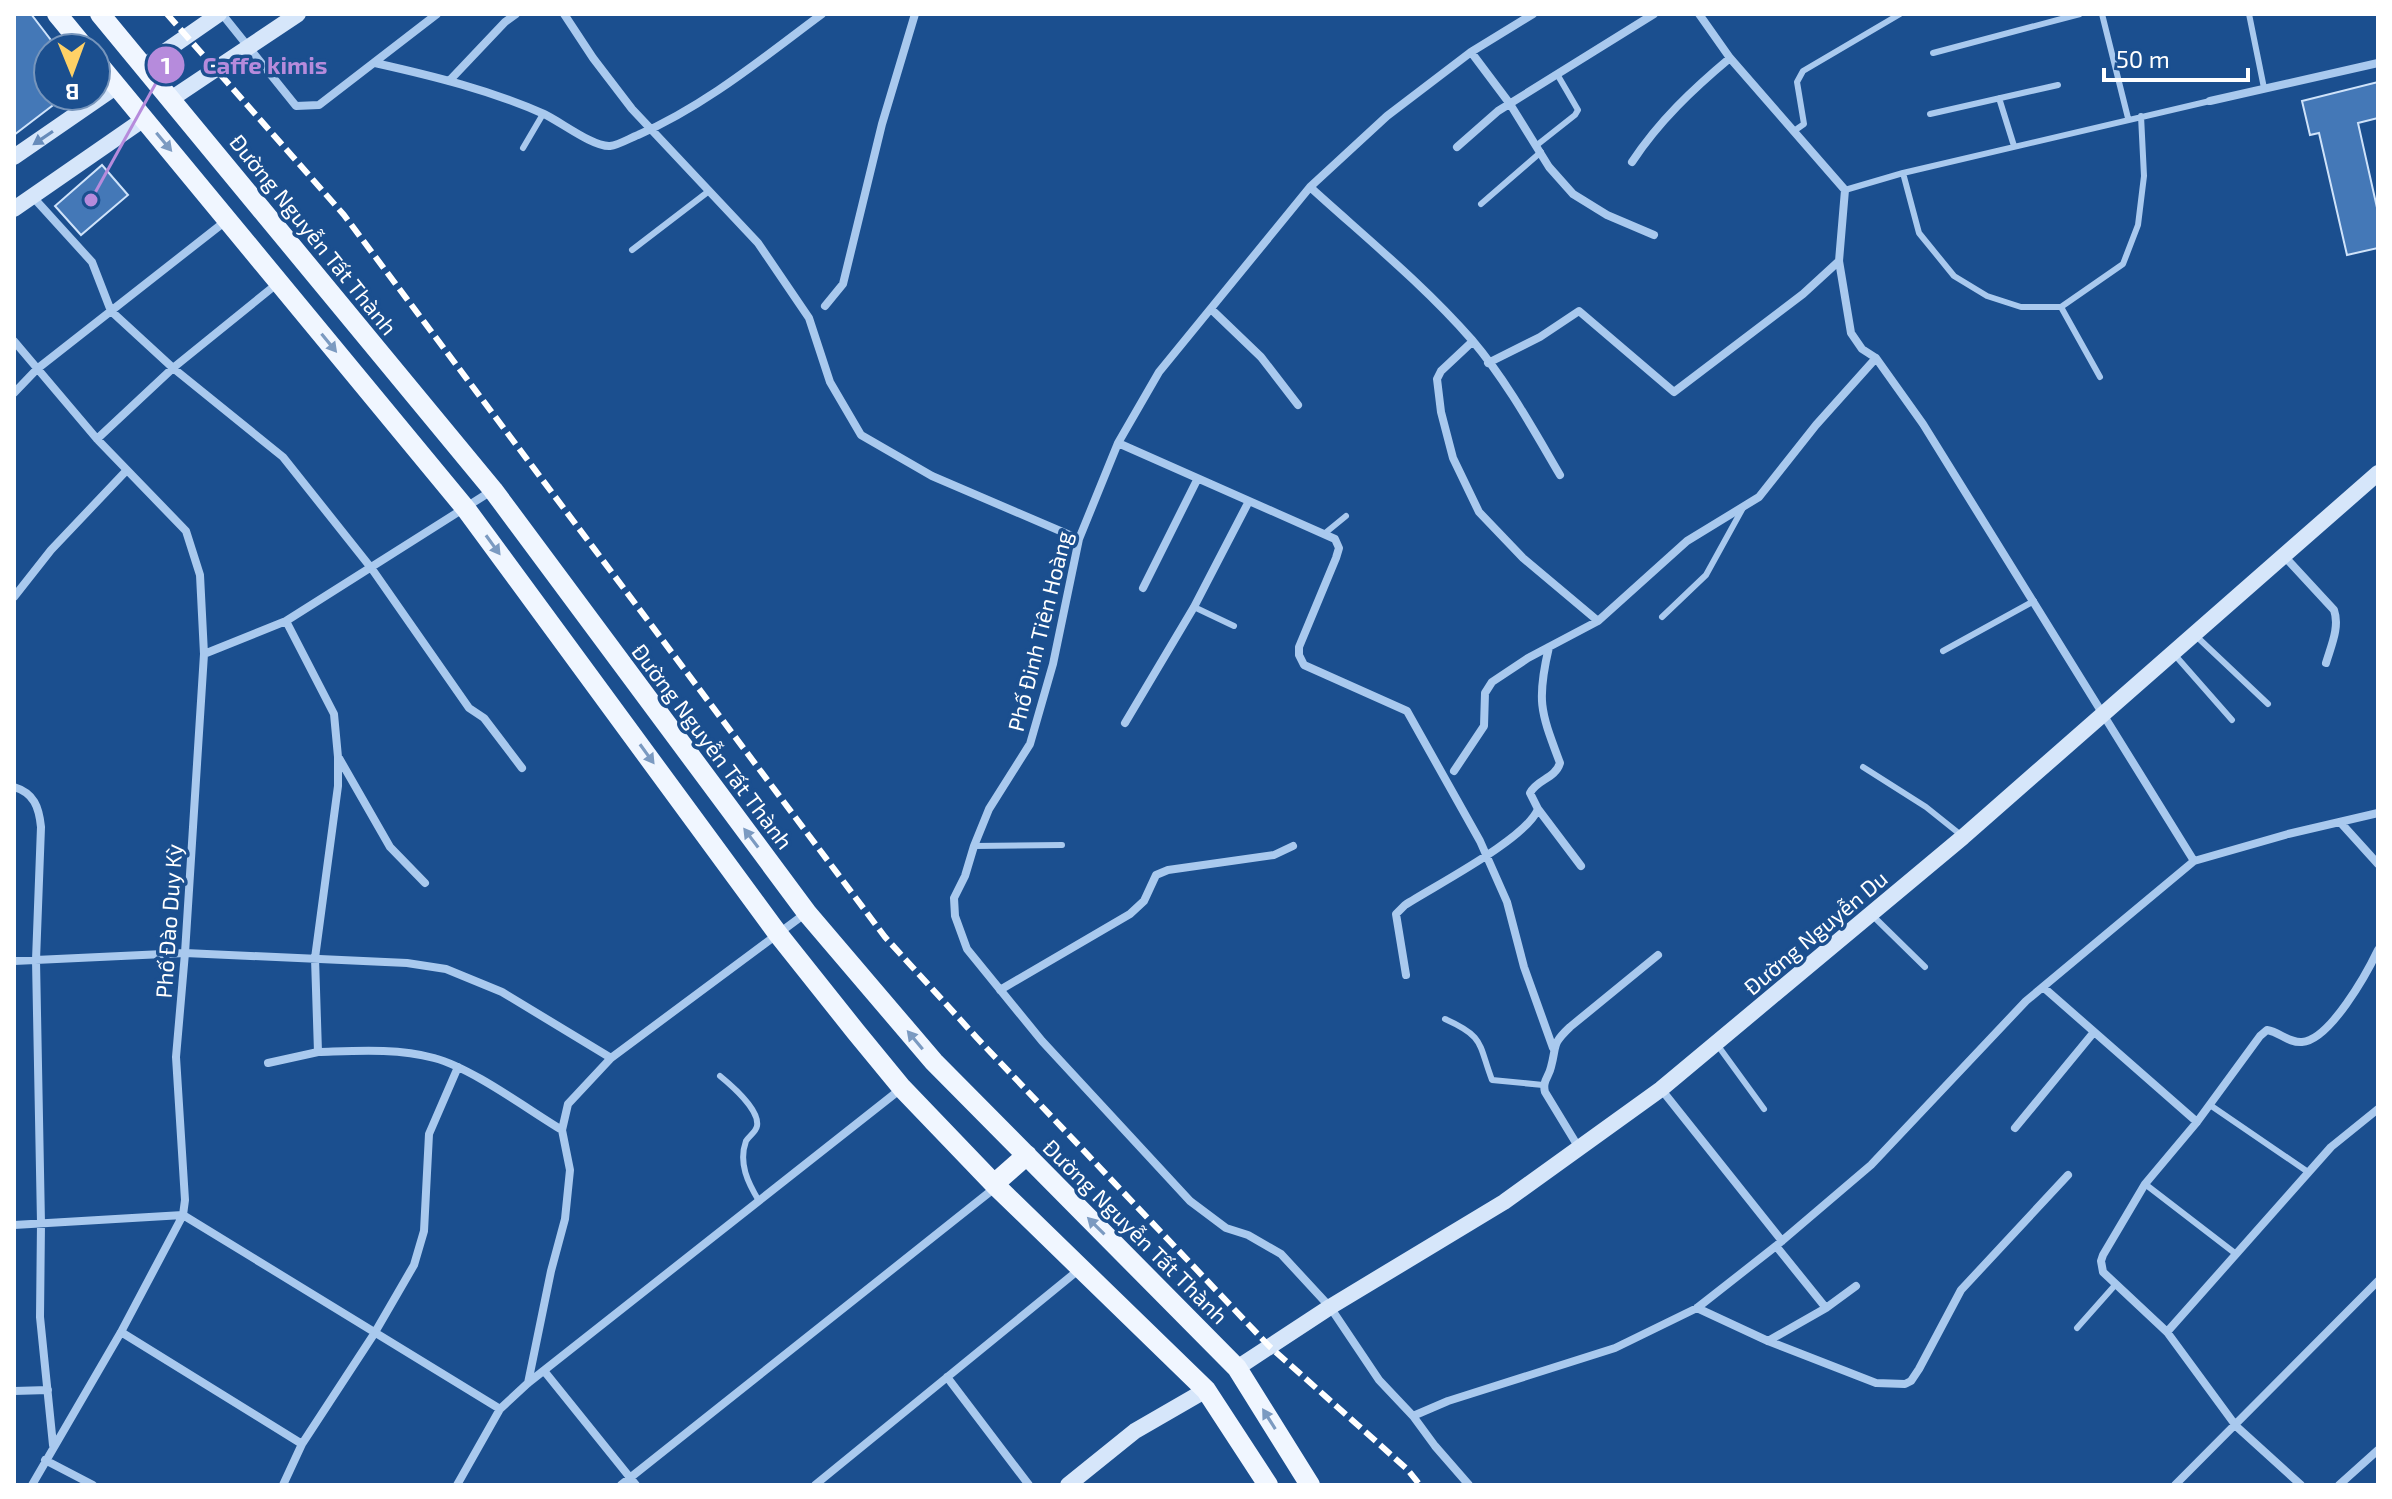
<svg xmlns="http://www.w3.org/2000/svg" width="2392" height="1499" viewBox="0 0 2392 1499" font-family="'Exo 2',sans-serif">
<rect width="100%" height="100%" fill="#1b4f8f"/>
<!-- building -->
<path fill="#4478b7" stroke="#cfe3fa" stroke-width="2" d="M14,14H31L57,48H48V96H65L14,135Z
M2378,82V118L2358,123L2378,212V248L2347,255L2319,133L2310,135L2302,101Z
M102,165L128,195L81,235L55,206Z"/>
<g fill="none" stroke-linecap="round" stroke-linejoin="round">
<!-- lane -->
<path stroke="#a9c9ee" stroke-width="6" d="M2102,14L2128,118
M2249,14L2264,88
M1933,53L2080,14
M1999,98L2014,146
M1930,114L2058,85
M1794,131L1804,124L1797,82L1803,71L1900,14
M1537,145L1575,115L1578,110L1557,74
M523,148L543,114
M1903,173L1919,233L1954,276L1987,296L2021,307H2061L2123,264L2138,225L2144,176L2141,116
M1845,190L1903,173L2210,101
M1481,204L1541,152
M632,250L709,191
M2061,307L2100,377
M1324,534L1346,516
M1194,607L1234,626
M1662,617L1706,575L1744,506
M2195,635L2268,704
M1943,651L2034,601
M2174,654L2232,720
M1863,767L1926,807L1961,835
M974,846L1062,845
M1873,916L1925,967
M1445,1019C1485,1037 1478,1043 1492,1080L1543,1085
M1716,1043L1764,1109
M720,1076C731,1085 760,1110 757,1126C756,1132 749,1136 746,1141C738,1163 748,1183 759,1201
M2210,1105L2308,1172
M2145,1184L2236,1254
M2077,1328L2116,1284"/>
<!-- street -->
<path stroke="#a9c9ee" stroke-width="8" d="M222,14L296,106L319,105L437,14
M564,14L593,58L632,109L758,243L809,318L830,382L861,435L932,476L1079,539
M1699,14L1730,58L1845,190L1839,261L1851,333L1862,349L1876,358L1923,424L2194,861
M1471,52L1510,104L1549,167L1573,194L1607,215L1654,235
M375,63C433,76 490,90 544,114C561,122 593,147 610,146C619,145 630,138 638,135C705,106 764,57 822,14
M450,80L505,22L516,14
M2210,101L2378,63
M1457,147L1498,111L1654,14
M1632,162C1659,121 1693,89 1730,58
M1310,187C1365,237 1423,284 1472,340C1506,380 1533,429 1560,475
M32,196L92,262L111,311L173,368L283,457L372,569L469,708L484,718L522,768
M825,306L843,284L882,124L915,14
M1211,309L1261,357L1298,405
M14,341L97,439L186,531L200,575L204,654
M1473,341L1441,371L1437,379L1441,412L1453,458L1479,512L1523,558L1598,621
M1488,363L1540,337L1579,311L1674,392L1803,294L1839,261
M14,393L37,369L227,220
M97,439L173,368L278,283
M1118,443L1335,539L1339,548L1336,558L1299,647V655L1304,665L1407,711L1480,841L1507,902L1524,967L1553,1048
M2285,557L2334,610C2340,627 2331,646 2326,663
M1143,588L1197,480
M14,597L51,550L126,471
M286,621L334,714L338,757V786L315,958L318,1052C356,1051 396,1048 434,1058C472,1068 527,1109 562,1130
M1125,723L1194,607L1248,503
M339,758L390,847L425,883
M1454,771L1484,726L1485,693L1492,682L1528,658L1598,621L1687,541L1759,497L1816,425L1876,358
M14,787C34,793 39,807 41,827L36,960L41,1223L40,1317L53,1445
M1538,809L1581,866
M2340,822L2378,864
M2378,950C2367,973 2330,1040 2302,1042C2288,1043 2280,1032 2267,1030L2260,1036L2197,1122L2145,1184L2103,1255L2101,1261L2103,1272L2167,1332L2331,1147L2378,1109
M14,961L185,953L407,963L446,969L502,992L611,1058
M1406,975L1396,914L1405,905C1436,885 1526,839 1538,809L1530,793C1537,779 1555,779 1560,763C1541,712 1536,702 1549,647
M2043,987L2197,1122
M1000,990L1130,914L1144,901L1156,875L1168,870L1274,855L1293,846
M268,1063L318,1052
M1661,1089L1782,1241
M2015,1128L2094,1032
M1579,1148L1545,1092C1542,1081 1549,1077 1551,1067C1557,1045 1551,1045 1570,1027L1658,955
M14,1225L183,1215L500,1409
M1776,1246L1826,1308
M1697,1308L1768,1341L1876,1383L1905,1384L1911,1381L1919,1369L1961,1290L2068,1175
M121,1332L302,1444
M2167,1332L2236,1426L2301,1485
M1768,1341L1826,1308L1856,1286
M545,1372L636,1485
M947,1377L1029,1485
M528,1383L551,1271L565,1219L570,1170L562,1130L568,1104L611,1058L806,913
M14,1391L48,1390
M1413,1416L1448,1401L1615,1348L1697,1308L1776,1246L1871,1165L2026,1001L2194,861L2288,834L2378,813
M45,1460L93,1485
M32,1485L121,1332L183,1215L185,1200L176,1057L185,953L204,654L286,621L493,490
M283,1485L302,1444L374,1334L414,1265L424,1231L429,1134L458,1067
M457,1485L500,1409L528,1383L902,1088
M621,1485L996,1187
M815,1485L1081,1268
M1469,1485L1435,1446L1413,1416L1379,1380L1330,1307L1281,1254L1248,1235L1226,1228L1190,1201L1042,1041L967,949L955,916L954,898L965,876L974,846L989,809L1030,744L1053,664L1079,539L1118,443L1159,372L1310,187L1387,116L1471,52L1533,14
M2175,1485L2378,1281
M2339,1485L2378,1450"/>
<!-- secondary -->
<path stroke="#d6e6fa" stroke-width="16" d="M144,66L219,14
M171,99L298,14
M14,157L117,86
M14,209L144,119
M1237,1368L1330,1307L1504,1202L1661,1089L1963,837L2378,473
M1068,1485L1135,1431L1206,1390"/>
<!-- primary -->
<path stroke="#f0f6ff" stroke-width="20" d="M57,14L85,48
M100,14L493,490L807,913L934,1062L1237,1368L1310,1485
M96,61L466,509L778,934L856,1032L902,1088L996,1186L1206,1390L1268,1485
M994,1184L1027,1155"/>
<!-- rail -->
<path stroke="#fff" stroke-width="6" stroke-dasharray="14 6" stroke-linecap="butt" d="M167,14L344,215L885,937L977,1038L1269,1346L1407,1469L1420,1485"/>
</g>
<!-- one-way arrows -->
<defs><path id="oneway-solid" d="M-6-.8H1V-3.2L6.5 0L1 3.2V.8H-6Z" transform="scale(2)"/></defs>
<use fill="#668bba" href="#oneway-solid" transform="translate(43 138) rotate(146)"/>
<g fill="#7b9ac1">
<use href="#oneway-solid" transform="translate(164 142) rotate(50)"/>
<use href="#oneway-solid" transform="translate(329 343) rotate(51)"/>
<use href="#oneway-solid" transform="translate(493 545) rotate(54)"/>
<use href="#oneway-solid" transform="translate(647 754) rotate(54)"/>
<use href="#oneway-solid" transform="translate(751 838) rotate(-127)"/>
<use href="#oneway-solid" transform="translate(915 1040) rotate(-130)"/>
<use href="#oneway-solid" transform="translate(1096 1226) rotate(-135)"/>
<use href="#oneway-solid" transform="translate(1269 1419) rotate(-122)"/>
</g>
<g text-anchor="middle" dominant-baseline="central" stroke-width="7" stroke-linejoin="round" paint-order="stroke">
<!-- street labels -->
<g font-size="22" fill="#fff" stroke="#1b4f8f">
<text transform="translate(314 234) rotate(51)">Đường Nguyễn Tất Thành</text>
<text transform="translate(1039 631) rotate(-76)">Phố Đinh Tiên Hoàng</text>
<text transform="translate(713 746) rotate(53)">Đường Nguyễn Tất Thành</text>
<text transform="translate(168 921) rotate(-86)">Phố Đào Duy Kỳ</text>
<text transform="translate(1815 932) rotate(-40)">Đường Nguyễn Du</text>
<text transform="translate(1136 1231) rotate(45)">Đường Nguyễn Tất Thành</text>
</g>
</g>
<!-- callouts -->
<path fill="none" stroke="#b68bdc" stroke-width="3" d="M91 200L166 65"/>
<g fill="#b68bdc" stroke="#1b4f8f" stroke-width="3">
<circle cx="91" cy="200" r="8"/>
<circle cx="166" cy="65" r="20"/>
</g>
<g font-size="24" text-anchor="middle" font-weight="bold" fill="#fff">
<text x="166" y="74">1</text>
</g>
<g font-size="24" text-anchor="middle" font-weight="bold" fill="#b68bdc" stroke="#1b4f8f" stroke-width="7" stroke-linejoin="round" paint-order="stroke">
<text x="265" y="74">Caffe kimis</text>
</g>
<!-- border -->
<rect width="2392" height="1499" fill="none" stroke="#ffffff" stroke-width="32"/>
<!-- north arrow -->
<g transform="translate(72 72) rotate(179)"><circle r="38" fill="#1b4f8f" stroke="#7695bc" stroke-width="2"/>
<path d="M0-6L14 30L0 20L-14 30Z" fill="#ffd166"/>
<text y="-12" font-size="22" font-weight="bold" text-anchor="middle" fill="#ffffff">B</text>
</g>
<!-- scale -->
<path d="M2104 68v12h144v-12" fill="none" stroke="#ffffff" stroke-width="4"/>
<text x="2116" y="68" font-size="24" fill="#ffffff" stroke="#1b4f8f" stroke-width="6" paint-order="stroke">50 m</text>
</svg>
